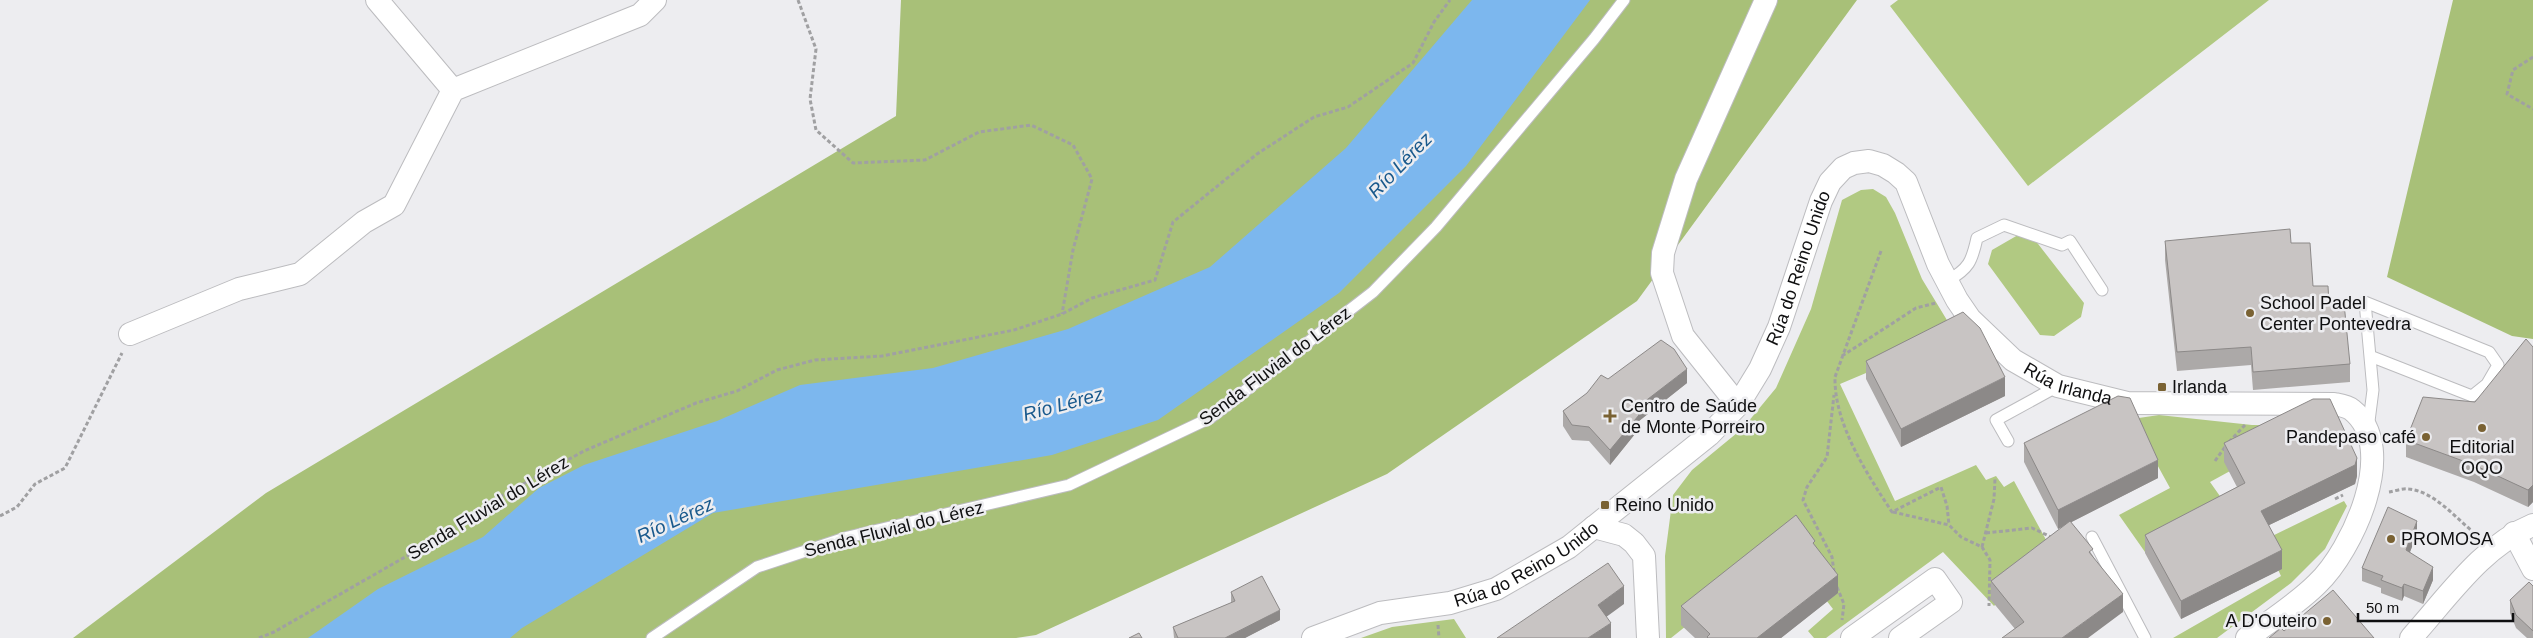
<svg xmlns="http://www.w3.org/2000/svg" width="2533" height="638" viewBox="0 0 2533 638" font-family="Helvetica,sans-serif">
<rect width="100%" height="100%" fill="#ededf0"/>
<!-- green -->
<path fill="#b1c982" d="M1898,0H2269L2028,186L1890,6Z
M1873,189L1886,197L1895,213L1922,279L1956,335L1840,384L1895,501L1976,465L1986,480L1996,476L2004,487L2014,481L2051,549L1994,606L1943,552L1826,638H1814L1808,631L1833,609L1785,547L1671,638H1666L1665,556L1673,495L1692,470L1743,428L1776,388L1811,309L1842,200L1861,190Z
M2018,235L2035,240L2084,303L2081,317L2054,336L2040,335L1988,264L1992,250Z
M2159,415L2252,425L2312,426L2210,482L2229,509L2145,552L2119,515L2170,488L2132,419Z
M2344,501L2347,506L2325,549L2291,583L2217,638H2173L2281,576L2264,540Z
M1454,619L1466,638H1361L1392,627Z"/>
<!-- forest -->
<path fill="#a8c078" d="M901,0H1857L1637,301L1387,474L1036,635L1016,638H73L266,493L896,116Z
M2453,0H2533V339L2512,336L2387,277Z"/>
<!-- water -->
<path fill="#7cb7ee" d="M1472,0H1590L1466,166L1339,293L1158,420L1052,455L713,513L522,628L510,638H308L378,589L483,537L539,488L584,465L717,421L800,385L933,368L1068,329L1210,267L1346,148Z"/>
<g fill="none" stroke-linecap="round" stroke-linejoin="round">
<defs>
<path id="service" d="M1947,281C1969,269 1972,261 1977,238L2004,225L2062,245L2070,241L2102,290
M2368,429L2373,390L2365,302L2489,352L2498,365L2487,384L2472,396L2370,356
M2008,441L1996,420L2058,386
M2092,537L2145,638
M652,638L757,567L848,537L1069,485L1210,418L1373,292L1436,227L1594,39L1624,0"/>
<g id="minor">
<path d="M377,0L453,90"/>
<path d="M130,334L239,289L300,274L364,222L394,205L453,90L640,15L655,0"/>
<path d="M1738,405L1683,336L1662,273L1663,253L1686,179L1766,0"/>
<path d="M1594,527L1624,535L1634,543L1644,556L1648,638"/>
<path d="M2514,533L2533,569"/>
<path id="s1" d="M1313,638L1380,613L1450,603L1496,589L1569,547L1709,435L1738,405L1760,369L1779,327L1821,201L1830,182L1843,168L1854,163L1869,161L1883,165L1896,173L1906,182L1938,264L1957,300L1970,319L2013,360L2058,386L2127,403L2334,404C2339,405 2347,406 2352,410C2400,448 2352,551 2317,584C2297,604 2270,621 2247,638"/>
<path d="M1852,638L1935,579L1951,602L1900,638"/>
<path d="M2411,638C2448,597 2482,546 2533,525"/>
</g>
</defs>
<!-- service casing -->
<use href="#service" stroke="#bcbcbf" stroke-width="13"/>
<!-- minor casing -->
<use href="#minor" stroke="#bcbcbf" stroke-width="24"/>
<!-- path -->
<path stroke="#a0a0a2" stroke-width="3" stroke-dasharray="4 2.5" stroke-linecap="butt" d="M798,0L816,49L810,99L816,130L853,163L925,160L979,132L1031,125L1073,145L1092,179L1073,250L1062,314
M2533,57L2513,70L2507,94L2533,109
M1881,251L1835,377C1834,424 1867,474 1892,512L1941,487L1947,506L1949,525
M1842,356L1916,308L1936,303
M2229,442L2245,425
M2215,461L2225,447
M2389,492C2395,491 2403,488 2409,489C2436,492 2457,520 2477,535
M2335,499L2343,495
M1893,512L1949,525L1961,537L1982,547L1990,560L1989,606
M0,516L17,507L35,484L65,468L122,353
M1986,533L2032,528L2053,538
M1982,547L1994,499L1995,479
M1834,572L1832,557L1803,500L1807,487L1827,457L1834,395
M1837,587L1844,604L1842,620
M1438,625L1439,638
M259,638L274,632L447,533L492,501L584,451L696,403L737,391L777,370L815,360L882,356L1014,330L1062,314L1092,298L1155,280L1173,222L1257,154L1314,117L1348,107L1413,63L1434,22L1450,0"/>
<!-- service -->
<use href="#service" stroke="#fff" stroke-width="11"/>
<!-- minor -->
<use href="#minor" stroke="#fff" stroke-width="22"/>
</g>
<!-- wall -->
<path fill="#aca9a8" d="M2165,241L2291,243L2313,286L2329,305L2350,364V382L2253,390L2251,365L2177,371L2165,260Z
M2533,347V502L2528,507L2474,482L2406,457V440L2475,402Z
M1866,361L2005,396L1901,447L1866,379Z
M1608,379L1687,383L1639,421V429L1610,465L1589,441L1572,440L1563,426V411Z
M2024,443L2158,478L2071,522L2093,556L2123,612L2015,629L1991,600V581L2065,525L2058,529L2024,462Z
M2224,443L2357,476L2355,484L2269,525L2282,569L2181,619L2145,553V535L2237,487L2224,462Z
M2417,534L2410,552L2433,580L2423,604L2404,596L2402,601L2381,593V588L2362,581V568Z
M1815,545L1838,593L1781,638H1695L1681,625V606Z
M2533,586V638H2527L2516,628L2510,613V600Z
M1231,592L1280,620L1245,638H1174L1173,627L1231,603Z"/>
<!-- shaded-wall -->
<path fill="#8c8988" d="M1687,369V383L1639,421V429L1610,465V450L1635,409Z
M2005,377V396L1901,447V429Z
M2357,458V476L2355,484L2261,529V511Z
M2158,460V478L2058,529V510Z
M2533,485V502L2528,507V490Z
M2417,521V534L2406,562V550Z
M2282,550V569L2181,619V601Z
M2433,567V580L2423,604V591Z
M1838,575V593L1781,638H1757Z
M2404,584V596L2402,601V588Z
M1624,586V604L1598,623V605Z
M2123,594V612L2088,638H2062Z
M1280,610V620L1245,638H1225Z
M1611,623V638H1588Z"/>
<!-- building -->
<path fill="#c8c4c3" stroke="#8c8988" d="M2290,229L2291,243H2310L2313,286H2328L2329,305L2344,303L2350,364L2253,372L2251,347L2177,352L2165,241Z
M1963,312L1980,328L2005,377L1901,429L1866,361Z
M2526,339L2533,347V485L2528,490L2474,465L2406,440L2423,397L2475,402Z
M1661,340L1674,349L1687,369L1635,409L1639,415L1610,450L1589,427L1572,425L1563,411L1587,393L1601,375L1608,379Z
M2118,396L2130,398L2158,460L2058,510L2024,443Z
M2313,399H2330L2357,458L2355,465L2261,511L2282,550L2181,601L2145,535L2245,483L2224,443Z
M2388,507L2417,521L2406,550L2433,567L2423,591L2404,584L2402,588L2381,580L2383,576L2362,568Z
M1796,515L1815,541L1813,543L1838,575L1757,638H1708L1707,637L1710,634L1681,606Z
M2070,521L2093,549L2089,552L2123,594L2062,638H2002L2024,622L1991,581Z
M1608,563L1624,586L1598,605L1611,623L1588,638H1497Z
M1262,576L1280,610L1225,638H1178L1173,627L1235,601L1231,592Z
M2529,582L2533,586V631L2516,615L2510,600Z
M2333,590L2374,638H2269L2281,628L2284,631Z
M1139,633L1142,638H1129Z"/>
<!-- markers -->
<g fill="#7a6233" stroke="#ededf0" stroke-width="2">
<circle cx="2250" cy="313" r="5"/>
<rect x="2157" y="382" width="10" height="10" rx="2.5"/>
<path d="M1607.5 408.5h5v5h5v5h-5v5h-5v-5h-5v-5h5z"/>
<circle cx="2482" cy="428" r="5"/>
<circle cx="2426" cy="437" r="5"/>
<rect x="1600" y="500" width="10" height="10" rx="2.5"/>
<circle cx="2391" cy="539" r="5"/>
<circle cx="2327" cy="621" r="5"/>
</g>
<g text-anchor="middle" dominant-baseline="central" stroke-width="5" stroke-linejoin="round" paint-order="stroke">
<!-- street labels -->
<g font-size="18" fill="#101011" stroke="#ededf0">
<text stroke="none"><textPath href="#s1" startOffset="646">Rúa do Reino Unido</textPath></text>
<text transform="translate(1275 366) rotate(-37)">Senda Fluvial do Lérez</text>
<text stroke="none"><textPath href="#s1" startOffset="1099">Rúa Irlanda</textPath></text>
<text transform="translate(488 508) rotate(-31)">Senda Fluvial do Lérez</text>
<text transform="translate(894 529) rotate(-14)">Senda Fluvial do Lérez</text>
<text stroke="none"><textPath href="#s1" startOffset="228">Rúa do Reino Unido</textPath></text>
</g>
<!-- poi labels -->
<g font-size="18" fill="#101011" stroke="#ededf0" text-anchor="start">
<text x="2260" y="303">School Padel<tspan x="2260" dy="21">Center Pontevedra</tspan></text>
<text x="2172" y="387">Irlanda</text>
<text x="1621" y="406">Centro de Saúde<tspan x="1621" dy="21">de Monte Porreiro</tspan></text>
<text x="2416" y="437" text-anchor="end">Pandepaso café</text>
<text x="2482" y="447" text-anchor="middle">Editorial<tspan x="2482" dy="21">OQO</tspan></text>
<text x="1615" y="505">Reino Unido</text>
<text x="2401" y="539">PROMOSA</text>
<text x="2317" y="621" text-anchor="end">A D'Outeiro</text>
</g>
<!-- water labels -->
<g font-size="19" font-style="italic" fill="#19598c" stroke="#ededf0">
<text transform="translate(1400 165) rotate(-46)">Río Lérez</text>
<text transform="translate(1063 404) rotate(-15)">Río Lérez</text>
<text transform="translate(675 520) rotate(-25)">Río Lérez</text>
</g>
</g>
<!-- scale -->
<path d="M2358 613v8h155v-8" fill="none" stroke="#101011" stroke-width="2.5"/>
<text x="2366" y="613" font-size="15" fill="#101011" stroke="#ededf0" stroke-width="4" paint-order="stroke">50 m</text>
</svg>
